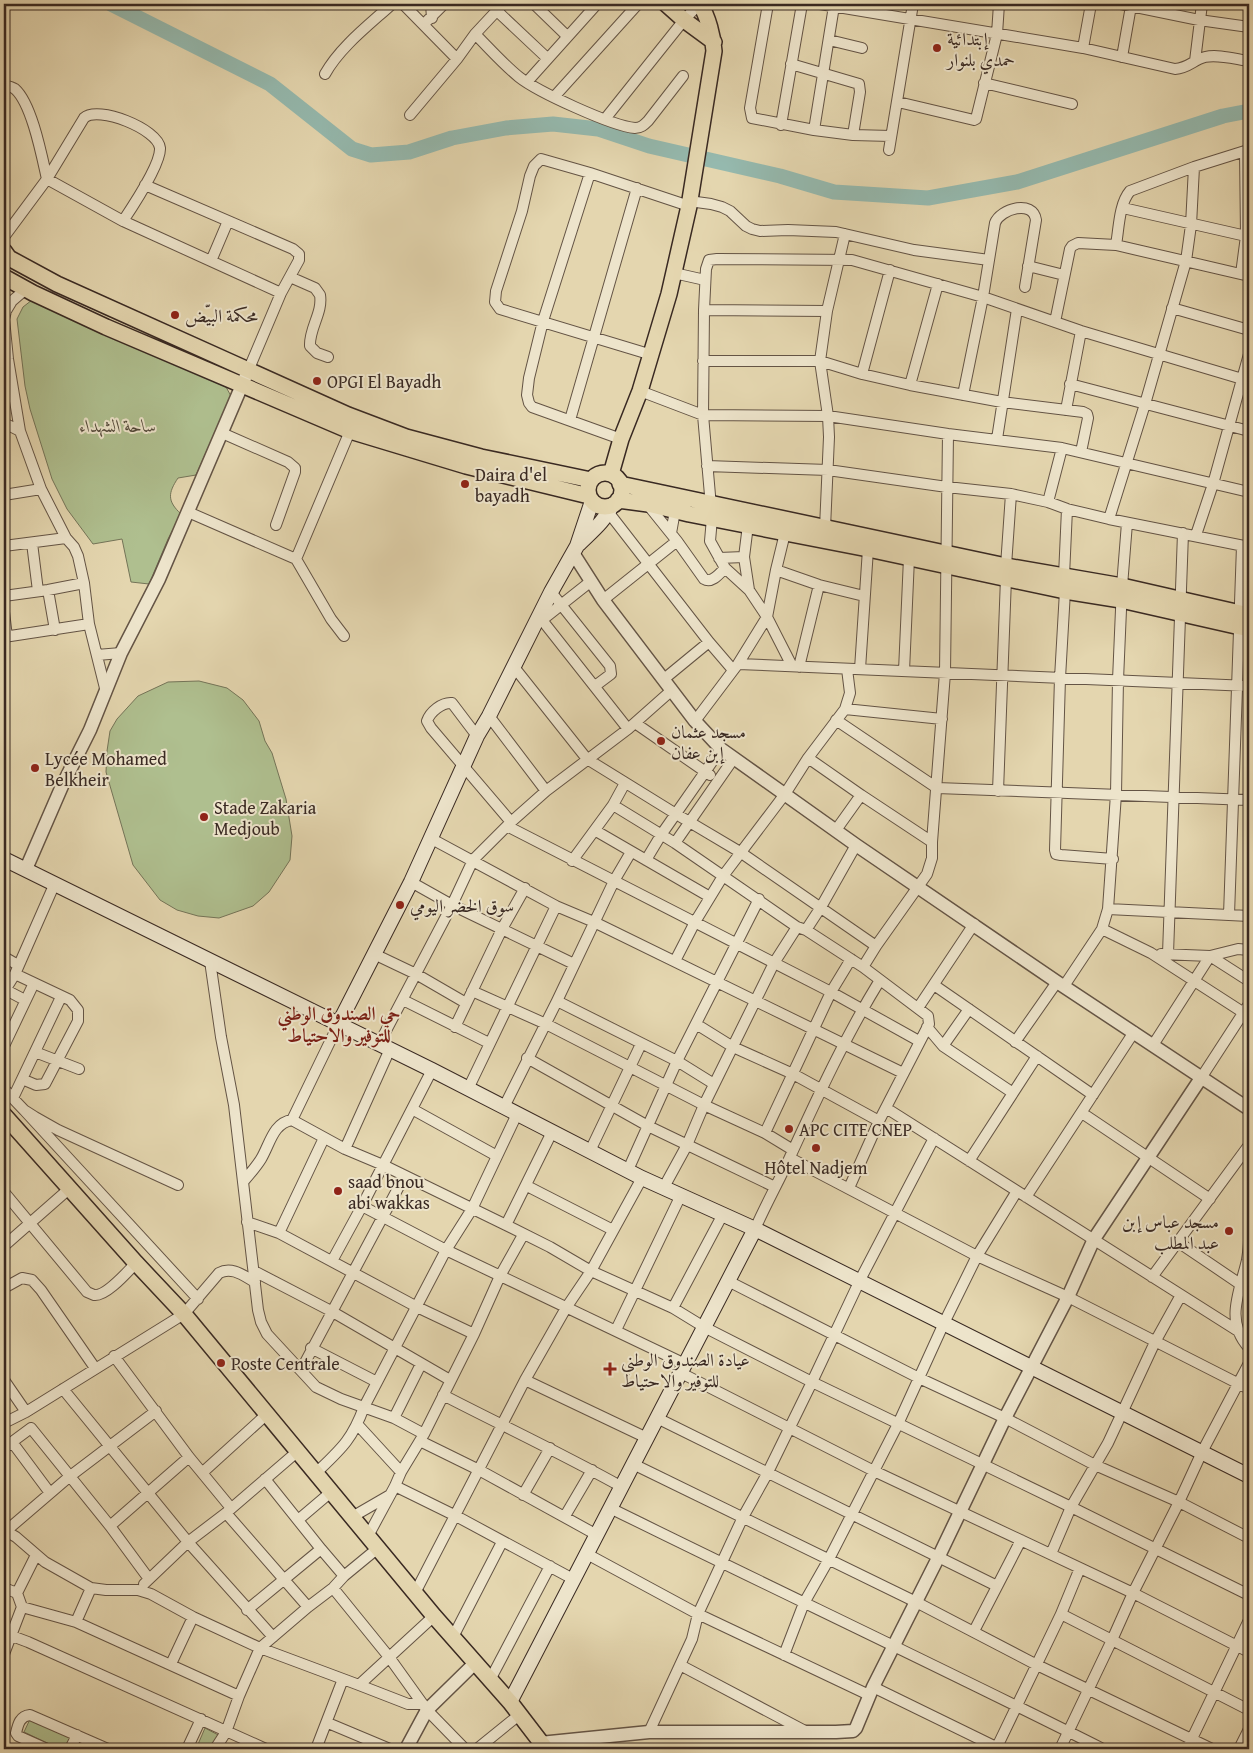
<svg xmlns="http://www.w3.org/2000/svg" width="1253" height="1753" viewBox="0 0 1253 1753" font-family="'Gentium Book Plus',Amiri,serif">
<rect width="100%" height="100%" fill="#e4d6af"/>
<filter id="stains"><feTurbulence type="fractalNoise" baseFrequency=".004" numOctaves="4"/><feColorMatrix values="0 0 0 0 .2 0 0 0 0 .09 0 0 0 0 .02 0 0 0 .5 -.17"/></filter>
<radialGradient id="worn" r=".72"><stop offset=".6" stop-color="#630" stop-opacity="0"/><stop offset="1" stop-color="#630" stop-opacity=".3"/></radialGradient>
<!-- green -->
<path fill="#afbf8f" stroke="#747458" d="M32,300L226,387L231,396L196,475L178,478C168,493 167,501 181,514L168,539L149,584L131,582L122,539L93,544L67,509L52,479L30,409L25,386L17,319L23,307Z
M199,681L227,688L243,700L259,721L265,741L272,753L286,799L292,836L290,860L269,892L253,906L219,918L198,916L177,910L160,900L133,865L106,772L107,751L110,731L117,719L138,696L168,682Z
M31,1717L72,1737L66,1749H60L24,1732Z
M205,1728L222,1737L212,1749H196Z"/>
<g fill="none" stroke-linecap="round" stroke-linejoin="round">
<!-- river -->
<path stroke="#95b9ae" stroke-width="15" d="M111,4L270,84L352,149L371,155L409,152L452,138L506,128L553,124L598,129L649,146L780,176L834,192L928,198L1017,182L1223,116L1249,111"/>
<defs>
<path id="minor" d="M403,4L457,59
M431,4L432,18
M534,4L567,36
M768,4L750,108L752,118L814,130L853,135L891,136
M820,4L1083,48L1175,69C1189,68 1193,60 1205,57C1218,54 1235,59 1249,61
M1121,4L1199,20L1249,27
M496,10L547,58
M424,24L444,4
M475,34C489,48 503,64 519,77C538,92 612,126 635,128C641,128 644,125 648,121L683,76
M829,40L862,48
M1083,48L1091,4
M1122,57L1131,6
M1195,61L1202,4
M791,64L859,84L860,92L853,135
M325,74C340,47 369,25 392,4
M527,82L597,4
M984,83L1072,104
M4,85C8,86 12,87 15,89C32,104 42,157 47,179L123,221L281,293
M554,97L638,4
M898,102L974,120L976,119L997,34L999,4
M410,115L457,59L475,34L503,4
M605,119L684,20L699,4
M781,125L802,4
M814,130L834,6
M889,150L913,4
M1245,151L1246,236
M590,173L543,321L529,378L527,395L529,403L532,407L621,439
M145,185L293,249L299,254V260L281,293L248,371
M689,201L711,204L722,207L730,211L746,226L752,229L760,231L788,230L836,232L914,250L989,260
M1123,208L1246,236L1241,274
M4,237L47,179L84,118C98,105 158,129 160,148C161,164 133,206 123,221
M1116,245C1119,228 1119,204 1130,191L1194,167L1245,151H1249
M211,261L228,221
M1028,266L1064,275
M674,273L705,280
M290,277L315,288L320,295C323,313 309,328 310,346L317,353L328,357
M26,289L12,301L6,311L4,319L8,359L20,431L41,489L66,538L74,547L78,556L84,583L89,624L106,692
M1172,308L1249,330
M704,310L827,311
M1055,322L1070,249L1072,246L1078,243L1116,245L1249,276
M652,355L500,309L495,302L496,291L522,211L530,176L534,166L541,159L590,173L689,206
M703,361H820L862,374L910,385L1002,402L1083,412L1087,414L1088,418L1081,452
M862,374L890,270
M1070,384L1249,431
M910,385L938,284
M640,391L703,415L828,416L948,434L1062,448L1249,492
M963,395L983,297L995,223C1000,209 1033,199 1036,220L1025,287
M1066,410L1081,331
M570,420L637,188
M4,423L20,431
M222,433L288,462L295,468V472L276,525
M997,439L1017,309
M707,466L828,470L947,487L1011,494L1048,502L1067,509L1109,519L1249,547
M4,495L41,489
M1048,502L1062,448
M648,505L677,541L704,579C712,584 720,573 725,568
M1067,509L1064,576L1065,591L1060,678L1055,850L1056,854L1061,855L1113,859
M188,512L296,559L331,619L344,636
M609,513L709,642L733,670
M1109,519L1145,404L1186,261L1191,225L1194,167
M748,525L744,557L749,590
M825,528L829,437L828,416L820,361L827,311L845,234
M671,533L675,511
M1196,535L1213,484L1249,354
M32,543L38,591
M4,546L66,538
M719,558L744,557
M296,559L350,431
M1006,566L1011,494
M776,570L785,533
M48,590L55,630
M551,592L610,666L611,674L595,686
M4,596L48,590L84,583
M603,600L677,541
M4,612L7,637
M538,617L542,620L590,582
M542,620L628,729
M4,637L89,624
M97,655L121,653
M738,664L1249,686
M792,666L767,617L749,590L725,568L710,541L712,518L703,415L704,310L706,269L709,260L717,259L852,260L983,297L1081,331L1249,381
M514,667L587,759L676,814L740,852L876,946
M799,667L819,585
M860,669L868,549
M904,671L909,558
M664,679L709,642
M845,709L942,719
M489,716L546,791
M836,720L937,788L1249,800
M695,721L738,664L767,617L776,570L819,585L864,596
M635,723L710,775
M477,736L452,703C442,702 430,712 427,721L431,728L511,822
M808,758L861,795L932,842
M998,791L1006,578
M613,805L675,843L797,927L806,930L863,967L928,1016L929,1024L879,1121L849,1188
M507,826L831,992L919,1041
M836,830L861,795
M596,831L710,897
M430,838L556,906L594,922L903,1073
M675,843L734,758
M646,860L661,835L721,749
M572,861L613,805L625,783
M411,882L452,905L574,964
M1108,909L1249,916
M1229,915L1242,546
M1102,929L1151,953L1244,1013
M806,930L821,907L856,845
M374,954L416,974L466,1003
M1161,954L1210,956L1238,949L1249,950
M1168,954L1183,533
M4,957L18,965
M210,961L221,1037L234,1105L258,1310L261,1322L267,1334L316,1387L341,1399L394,1418L424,1434
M675,961L695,922L723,876L785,794L808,758L845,709L850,693L847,669
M863,967L876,946L927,874L932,858V842L945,673L948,434
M15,974L70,1000L78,1010V1021L45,1084L36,1085L22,1079
M934,985L1093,1095
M1064,986L1102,929L1108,909L1116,794L1118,680L1122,586L1127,523
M4,989L25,1000
M5,990L15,974L55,883
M472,991L546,1024L704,1105L765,1133L793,1150
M403,1000L489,1043
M557,1001L677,1061L714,1084
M918,1008L974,924
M696,1024L733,1047L793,1074L879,1121
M455,1027L502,929L525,888
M927,1027L943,1046L1013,1093
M1015,1042L1057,982
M379,1044L452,905L473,860L511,822L546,791L628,729L672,690
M1153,1045L1210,956L1249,981
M4,1046L34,983
M943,1046L969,1009
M35,1052L79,1069
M527,1058L648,1126L775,1187
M1201,1078L1249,1004
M4,1089L24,1110L35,1117L58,1130L178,1185
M468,1089L556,906
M13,1098L61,997
M504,1107L557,1001L614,881L631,852
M886,1108L1238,1331
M412,1109L497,1156
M24,1110L198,1299
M1082,1113L1210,1199
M292,1120L345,1149L383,1165L506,1225L550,1247L591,1271L673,1308L704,1327L812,1382L1071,1507L1249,1595
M765,1133L831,992L851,959
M345,1149L390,1049
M590,1151L641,1044
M790,1158L977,1256L1068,1297L1249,1389
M969,1161L1037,1056
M628,1170L677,1061L759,899
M243,1182C249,1175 256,1167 261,1159C270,1144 273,1123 292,1120L339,1023
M527,1186L613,1230
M664,1187L687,1145L704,1105L774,963L797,927
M4,1192L87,1292C87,1292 94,1295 94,1295C106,1297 128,1271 136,1263
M1026,1197L1134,1032
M362,1206L446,1250L685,1364
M247,1222L279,1233L417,1307L474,1334
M506,1225L552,1132
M755,1229C766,1204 779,1181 790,1157C818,1096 845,1037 880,980
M279,1233L324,1138
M1249,1240C1249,1247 1248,1253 1247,1260C1240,1291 1224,1321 1249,1348
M1178,1242L1240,1284
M4,1246L70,1188
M332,1261L362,1206L432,1070
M254,1271L331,1311L450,1380
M1152,1277L1249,1145
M728,1281L919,1378L1005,1418L1095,1465L1179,1502L1249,1538
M4,1288L22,1278L32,1280L41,1290L95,1368
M673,1308L723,1214
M616,1330L681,1195
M311,1348L377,1382
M114,1356L189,1457L231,1508
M301,1370L404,1177
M681,1373L874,1471L1133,1593L1249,1652
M4,1380L26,1412
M525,1380L647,1438
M63,1389L188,1542L273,1637
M443,1395C503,1426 563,1454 622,1487
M394,1418L421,1364
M657,1418L997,1586
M4,1423L26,1412L184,1314L219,1273C232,1266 244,1276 255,1282
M357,1424L401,1472
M420,1441L479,1470L597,1535
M12,1442L50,1493
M4,1448L31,1428L110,1526L149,1579
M633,1464L916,1602L1037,1665L1212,1749
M202,1473L267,1414
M316,1473C341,1449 352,1440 364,1407L446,1250L472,1209L517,1114
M265,1479L321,1549L344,1576
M395,1486L456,1516L573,1579
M523,1495L550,1448
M610,1508C774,1589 940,1667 1103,1749
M226,1513L308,1607
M565,1516L592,1470
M352,1517L390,1495
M298,1520L331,1492
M110,1526L189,1457
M4,1530L16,1537L45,1562L91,1588L106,1590H138L151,1594L193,1617L260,1648L359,1685
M6,1531L69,1477L156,1411
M368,1536L395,1486L401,1472L424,1434L474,1334L500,1276L523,1235
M587,1554L698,1614L869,1695
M1051,1554L1071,1507L1108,1443L1155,1342L1181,1295
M144,1584L188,1542L226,1513L298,1451
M4,1588L17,1593L22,1607L4,1654
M333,1588L389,1657L427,1710L465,1749
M17,1593L36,1555
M415,1593L525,1380L566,1308L591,1271L642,1178
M22,1607L76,1622L239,1696
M247,1610L321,1549
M1061,1614L1249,1710
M76,1622L91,1588
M974,1631L1021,1540
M4,1633L28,1642L266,1749
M453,1637L502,1542
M784,1655L804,1603L829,1559L898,1424L944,1323L977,1256L1017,1191
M171,1664L193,1617
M680,1665L805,1731
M490,1680L550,1566
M873,1687L1000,1749
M423,1704H408L359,1685L434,1616
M328,1723L390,1749
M649,1732L692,1639L698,1614L743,1517L767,1474L812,1382L860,1280L934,1138
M47,1749L18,1736L16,1733C18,1724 20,1716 30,1715L108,1749
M70,1749L77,1735
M187,1749L201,1719
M215,1749L226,1732L239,1696L260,1648L308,1607L333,1588L344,1576L378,1548
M316,1749L343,1679
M477,1749L519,1715
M996,1749L1061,1614L1080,1568
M1060,1749L1112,1640L1133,1593L1179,1502L1202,1452L1249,1363
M1187,1749L1249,1620
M1239,1749L1249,1729"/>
<path id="tertiary" d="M573,553L603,600L695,721L721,749L856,845L1057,982L1249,1109
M26,869L62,786L90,730L121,653L159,579L248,371
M540,1743L649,1732H836L853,1731L856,1728L873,1687L938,1558L1005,1418L1068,1297L1094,1239L1201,1078
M406,1749L427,1710L475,1663"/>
<path id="secondary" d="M579,544C591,532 605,521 612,505
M4,859L432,1070L642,1178L755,1229L1249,1476
M339,1023L411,882L477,736L489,716L551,592L577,546L592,501
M510,1702L755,1229"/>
<path id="primary" d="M666,4L684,20L714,42
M4,251L9,258L57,284L348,415L406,437L481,457L591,480
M4,277L33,293L106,327L350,431L466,466L589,496
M588 490a17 17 0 1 1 34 0a17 17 0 1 1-34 0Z
M611,474L621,439L640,391L669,294L689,206L714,51C713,36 708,17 700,4
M620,484L1006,566L1122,586L1249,615
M618,500L648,504L689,514L868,549L1065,591L1121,600L1249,629
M4,1115L136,1263L184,1314L434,1616L510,1702L546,1749"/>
</defs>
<!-- minor casing -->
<use href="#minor" stroke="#645445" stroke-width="12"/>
<!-- tertiary casing -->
<use href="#tertiary" stroke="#645445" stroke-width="15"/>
<!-- secondary casing -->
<use href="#secondary" stroke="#392922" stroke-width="16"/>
<!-- primary casing -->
<use href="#primary" stroke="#392922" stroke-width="18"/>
<!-- minor -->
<use href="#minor" stroke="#ede4cb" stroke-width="10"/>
<!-- tertiary -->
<use href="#tertiary" stroke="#ede4cb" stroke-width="12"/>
<!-- secondary -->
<use href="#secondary" stroke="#ede4cb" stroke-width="14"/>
<!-- primary -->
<use href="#primary" stroke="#e4d6af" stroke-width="15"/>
</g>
<!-- markers -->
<g fill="#8f2418" stroke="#ede4cb" stroke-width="2">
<circle cx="937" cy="48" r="5"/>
<circle cx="175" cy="315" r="5"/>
<circle cx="317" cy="381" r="5"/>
<circle cx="465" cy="484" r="5"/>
<circle cx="661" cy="741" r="5"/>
<circle cx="35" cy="768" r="5"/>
<circle cx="204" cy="817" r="5"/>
<circle cx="400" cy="905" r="5"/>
<circle cx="789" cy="1129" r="5"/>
<circle cx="816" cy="1148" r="5"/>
<circle cx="338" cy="1191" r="5"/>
<circle cx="1229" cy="1231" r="5"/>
<circle cx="221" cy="1363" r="5"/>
<path d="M607.5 1361.5h5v5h5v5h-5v5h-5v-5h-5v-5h5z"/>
</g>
<g text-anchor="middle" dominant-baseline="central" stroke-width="4" stroke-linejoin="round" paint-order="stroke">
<!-- poi labels -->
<g font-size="18" fill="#392922" stroke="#ede4cb" text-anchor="start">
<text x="947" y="38">إبتدائية<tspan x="947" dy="21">حمدي بلنوار</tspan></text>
<text x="185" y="315">محكمة البيّض</text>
<text x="327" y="381">OPGI El Bayadh</text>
<text x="475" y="474">Daira d'el<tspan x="475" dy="21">bayadh</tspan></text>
<text x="671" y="731">مسجد عثمان<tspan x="671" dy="21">إبن عفان</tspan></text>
<text x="45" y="758">Lycée Mohamed<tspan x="45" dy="21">Belkheir</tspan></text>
<text x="214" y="807">Stade Zakaria<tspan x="214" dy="21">Medjoub</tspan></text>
<text x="410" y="905">سوق الخضر اليومي</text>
<text x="799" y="1129">APC CITE CNEP</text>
<text x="816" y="1167" text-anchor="middle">Hôtel Nadjem</text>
<text x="348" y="1181">saad bnou<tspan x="348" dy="21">abi wakkas</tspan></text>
<text x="1219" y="1221" text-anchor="end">مسجد عباس إبن<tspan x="1219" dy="21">عبد المطلب</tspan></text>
<text x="621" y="1359">عيادة الصندوق الوطني<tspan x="621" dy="21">للتوفير والاحتياط</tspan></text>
<text x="231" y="1363">Poste Centrale</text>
</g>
<!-- park labels -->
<g font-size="18" font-style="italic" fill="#514738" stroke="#ede4cb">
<text x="118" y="425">ساحة الشهداء</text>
</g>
<!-- neighbourhood labels -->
<g font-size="19" font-weight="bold" fill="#7a1f14" stroke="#ede4cb">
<text x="339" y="1013">حي الصندوق الوطني<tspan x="339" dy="22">للتوفير والاحتياط</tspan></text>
</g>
</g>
<!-- margin -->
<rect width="1253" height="1753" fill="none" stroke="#e4d6af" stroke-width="20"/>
<rect x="5" y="5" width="1243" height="1743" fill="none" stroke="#392922" stroke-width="2.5"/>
<rect x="10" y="10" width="1233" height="1733" fill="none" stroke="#392922"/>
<rect width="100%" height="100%" filter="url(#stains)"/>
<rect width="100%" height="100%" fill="url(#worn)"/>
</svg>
